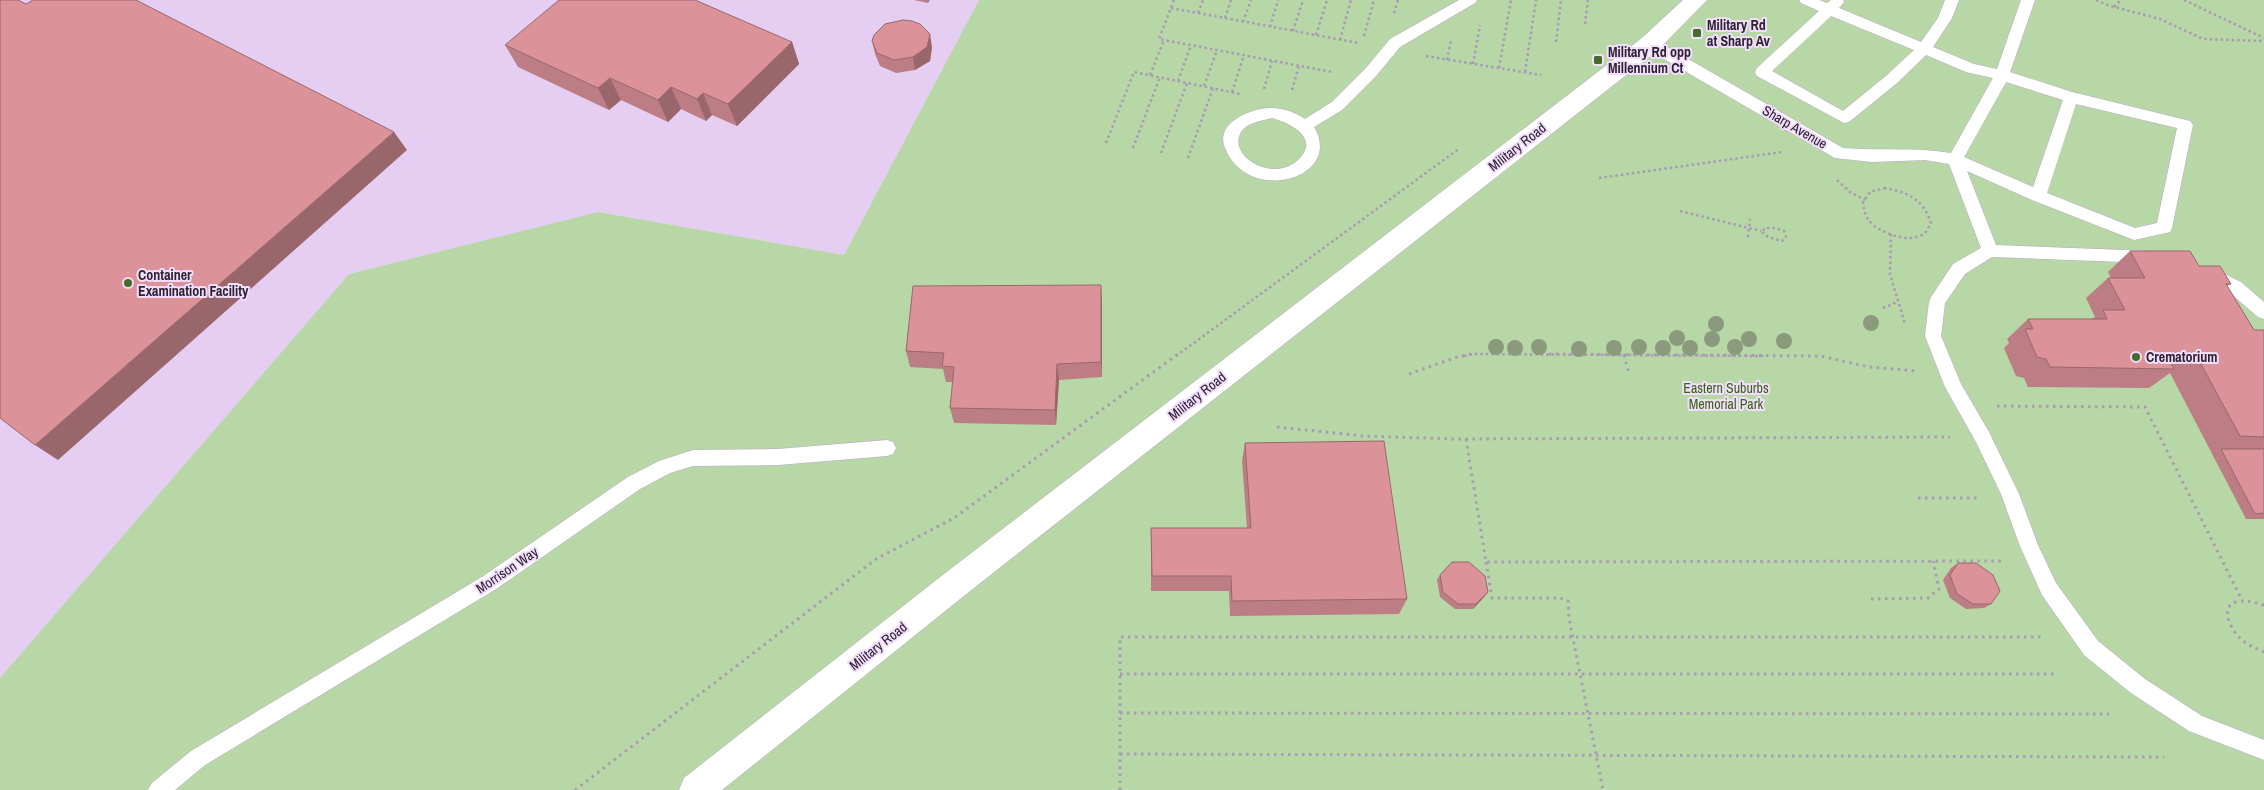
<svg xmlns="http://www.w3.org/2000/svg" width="2264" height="790" viewBox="0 0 2264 790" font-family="'Archivo Narrow',sans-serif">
<rect width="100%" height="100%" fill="#f2ddfc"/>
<!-- built -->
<path fill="#e5cef1" d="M0,0H979L844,255L598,212L349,274L0,678Z"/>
<!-- green -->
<path fill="#b7d7a6" d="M979,0H2264V790H0V678L349,274L598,212L844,255Z"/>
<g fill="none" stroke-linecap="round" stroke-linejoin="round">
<defs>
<path id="lane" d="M1459,0H1477L1475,3L1400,47L1376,76L1342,110L1314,127C1345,179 1245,207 1224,145C1217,121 1255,107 1272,108C1284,108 1296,113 1305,119L1332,102L1366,68L1390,39ZM1272,118C1291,123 1322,139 1297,161C1271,183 1227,155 1241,132C1247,122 1262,121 1272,118Z
M1799,0H1819L1827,3L1831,0H1843L1844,2L1839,8L1921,42L1938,18L1945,0H1959L1952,18L1933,47L1974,64L1997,69L2021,0H2035L2010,72L2072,92L2190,121L2193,125L2172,228L2170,232L2134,240L2032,200L1967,171L1996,245L2149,251L2155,252L2157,257L2155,262L2149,263L1992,257L1965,274L1945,303L1941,336L1961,384L1989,432L2019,494L2038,545L2056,583L2098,641L2145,679L2202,716L2264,740V760L2189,731L2131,693L2084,655L2042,595L2020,546L2001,494L1976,442L1945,387L1925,336L1929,302L1931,297L1953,264L1981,248L1949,164L1925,160L1872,162L1835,158L1645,48L1643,44L1645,40H1655L1843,148C1879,151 1915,147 1951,153L1993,78L1966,72L1926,55L1897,83L1849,122L1844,123L1757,76L1755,72L1757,68L1819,11L1801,3ZM1831,16L1914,50L1886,76L1843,111L1772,71ZM2006,82L2063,100L2033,187L1964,157ZM2076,104L2177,128L2157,223L2135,228L2047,193Z
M2210,267L2241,282L2264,302V319L2258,317L2229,292L2204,279L2202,274L2204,269Z
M887,440L893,442L896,448L893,454L887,456L778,465L693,466L670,473L640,489L496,589L205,765L175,790H148L152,783L191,751L482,577L628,477L659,461L693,450L778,449Z"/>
<path id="secondary" d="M1683,0H1707L1658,50L970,591L722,790H679L684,778L948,571L1642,38Z"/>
</defs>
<!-- lane casing -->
<use href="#lane" stroke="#c1a8cd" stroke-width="1"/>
<!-- secondary casing -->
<use href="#secondary" stroke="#c1a8cd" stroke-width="1"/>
<!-- path-far1 -->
<path stroke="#ab9ab3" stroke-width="2.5" stroke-dasharray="2.5 3" stroke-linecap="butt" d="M1174,0L1159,39L1332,72
M2096,0L2107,5L2160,19L2203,39L2264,41
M2184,0L2264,38
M2114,7L2121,0
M1171,8L1359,43
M1198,13L1203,0
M1394,13L1398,0
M1225,18L1231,0
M1243,22L1251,0
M1585,24L1588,0
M1270,27L1278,0
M1293,31L1303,0
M1316,35L1327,0
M1364,36L1374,0
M1340,40L1351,0
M1556,42L1561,0
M1426,56L1541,75
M1447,60L1451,40
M1473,64L1480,25
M1499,68L1511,0
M1525,72L1536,0
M1150,75L1164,40
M1178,81L1191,45
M1204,86L1217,50
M1264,89L1272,61
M1292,90L1299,66
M1232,92L1244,55
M1106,143L1134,72L1240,94
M1133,148L1160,77
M1161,153L1187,83
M1188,158L1213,88
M1599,178L1782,152
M1837,180L1850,192L1865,200
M1884,188C1908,192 1923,199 1931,223C1929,226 1927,231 1925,233C1910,245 1880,233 1869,221C1865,215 1864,209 1863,202L1870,192Z
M1680,211L1761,231
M1767,228H1775L1784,231L1786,237L1782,241L1768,237L1761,231Z
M1891,234L1890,274L1905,324
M1748,237L1750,219
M1883,308L1897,302
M1176,356L1460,148
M1464,356L1473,354L1767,356"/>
<!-- path -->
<path stroke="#ab9ab3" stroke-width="3" stroke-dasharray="2.5 4.5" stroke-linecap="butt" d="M1549,354L1821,356L1869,367L1918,371
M1624,355L1629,374
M1409,374L1457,357L1471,354
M1997,406L2145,407L2242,600
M1277,427L1364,436L1452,439L1950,437
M1466,439L1486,562L2004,561
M1918,498H1981
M1486,562L1492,598H1560L1568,601L1569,618L1603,790
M1871,599L1928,598L1939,589L1933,561
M2264,605C2255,603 2246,599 2236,602C2219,607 2231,630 2240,638C2247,645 2255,648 2264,652
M1120,674H2058
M1120,713L2109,714
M1120,754L2164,757
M575,790L876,559L954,518L1178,354
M1120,790V637H2042"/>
<!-- lane -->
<use href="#lane" fill="#fff" fill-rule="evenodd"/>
<!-- secondary -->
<use href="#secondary" fill="#fff" fill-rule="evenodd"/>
</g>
<!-- trees -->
<g fill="#8b9a7c">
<circle cx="1871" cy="323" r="8"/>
<circle cx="1716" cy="324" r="8"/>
<circle cx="1677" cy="338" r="8"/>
<circle cx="1712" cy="339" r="8"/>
<circle cx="1749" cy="339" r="8"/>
<circle cx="1784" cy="341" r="8"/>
<circle cx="1496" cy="347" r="8"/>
<circle cx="1539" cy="347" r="8"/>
<circle cx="1639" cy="347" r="8"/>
<circle cx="1735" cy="347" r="8"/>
<circle cx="1515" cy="348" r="8"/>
<circle cx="1614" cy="348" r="8"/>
<circle cx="1663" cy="348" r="8"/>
<circle cx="1690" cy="348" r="8"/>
<circle cx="1579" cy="349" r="8"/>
</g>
<!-- wall -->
<path fill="#bc7e84" d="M914,0H930L928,3Z
M872,41L932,47L930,61L915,70L896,73L880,66L875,54Z
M792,42L799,64L737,126L712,115L706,121L681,109L668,122L621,100L609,110L518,67L505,45Z
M2130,251L2199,266L2231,284L2227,286L2254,330H2264V519H2246L2170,373L2149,388L2028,387L2024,378L2016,376L2004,348L2009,343L2007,339L2028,319H2092L2095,317L2086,298L2108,278H2111L2108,272Z
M1102,302V377L1059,380L1056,425L954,423L950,408L953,382H946L943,369L910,367L906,351Z
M1245,443L1407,599L1399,614L1230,616L1229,591H1151V528H1247L1242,461Z
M1958,563L1991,604L1984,608L1966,609L1950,598L1943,580L1951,568Z
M1440,575L1485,596L1473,609H1455L1440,597L1437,580Z"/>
<!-- shaded-wall -->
<path fill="#99676b" d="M930,34L932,47L930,61L915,70L913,57Z
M792,42L799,64L737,126L728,104Z
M610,78L621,100L609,110L598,88Z
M671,87L681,109L668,122L658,100Z
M703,93L712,115L706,121L697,99Z
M394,132L407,150L58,460L35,445Z
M1101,285L1102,302V377L1101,362Z
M1057,364L1059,380L1056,425L1055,410Z
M1488,592L1485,596L1473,609L1476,604Z"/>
<!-- building -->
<path fill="#db9399" stroke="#99676b" d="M0,0H18L26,4L33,0H136L394,132L35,445L0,418Z
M559,0H695L792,42L728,104L703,93L697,99L671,87L658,100L610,78L598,88L505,45Z
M903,20L912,21L920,24L930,34L927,47L913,57L894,60L877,53L872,41L874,35L885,24Z
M2130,251H2190L2199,266H2220L2231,284H2226L2254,330H2264V437L2240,436L2195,353H2171L2176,362L2171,363L2174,369L2050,367L2046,359L2037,357L2025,329H2033L2028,319H2107L2103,310H2125L2108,278H2145Z
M1101,285V362L1057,364L1055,410L950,408L954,367L942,366L944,353L906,351L913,286Z
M1384,441L1407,599L1232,601L1231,576H1152L1151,528H1251L1245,443Z
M2221,449H2264V513L2255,514Z
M1452,562H1469L1485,576L1488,592L1476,604H1458L1443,592L1440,575Z
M1958,563H1976L1993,575L2000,591L1991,604H1973L1957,594L1950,575Z"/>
<!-- markers -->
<g fill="#446c28" stroke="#f2ddfc" stroke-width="2">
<rect x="1692" y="28" width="10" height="10" rx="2.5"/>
<rect x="1593" y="55" width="10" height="10" rx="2.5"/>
<circle cx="128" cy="283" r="5"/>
<circle cx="2136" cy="357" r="5"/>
</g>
<g text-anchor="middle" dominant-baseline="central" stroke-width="4" stroke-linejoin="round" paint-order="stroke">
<!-- poi labels -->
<g font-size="14" font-weight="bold" fill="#2c2230" stroke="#f2ddfc" text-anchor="start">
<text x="1707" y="25">Military Rd<tspan x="1707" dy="16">at Sharp Av</tspan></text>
<text x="1608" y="52">Military Rd opp<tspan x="1608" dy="16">Millennium Ct</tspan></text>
<text x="138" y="275">Container<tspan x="138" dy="16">Examination Facility</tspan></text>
<text x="2146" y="357">Crematorium</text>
</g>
<!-- street labels -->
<g font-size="14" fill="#2c2230" stroke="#f2ddfc">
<text transform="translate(1795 127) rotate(30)">Sharp Avenue</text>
<text transform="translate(1517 147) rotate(-38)">Military Road</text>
<text transform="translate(1197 396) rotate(-38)">Military Road</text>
<text transform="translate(507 570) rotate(-34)">Morrison Way</text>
<text transform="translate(878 646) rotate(-38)">Military Road</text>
</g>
<!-- park labels -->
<g font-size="14" fill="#376314" stroke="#f2ddfc">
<text x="1726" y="388">Eastern Suburbs<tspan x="1726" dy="16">Memorial Park</tspan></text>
</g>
</g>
</svg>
